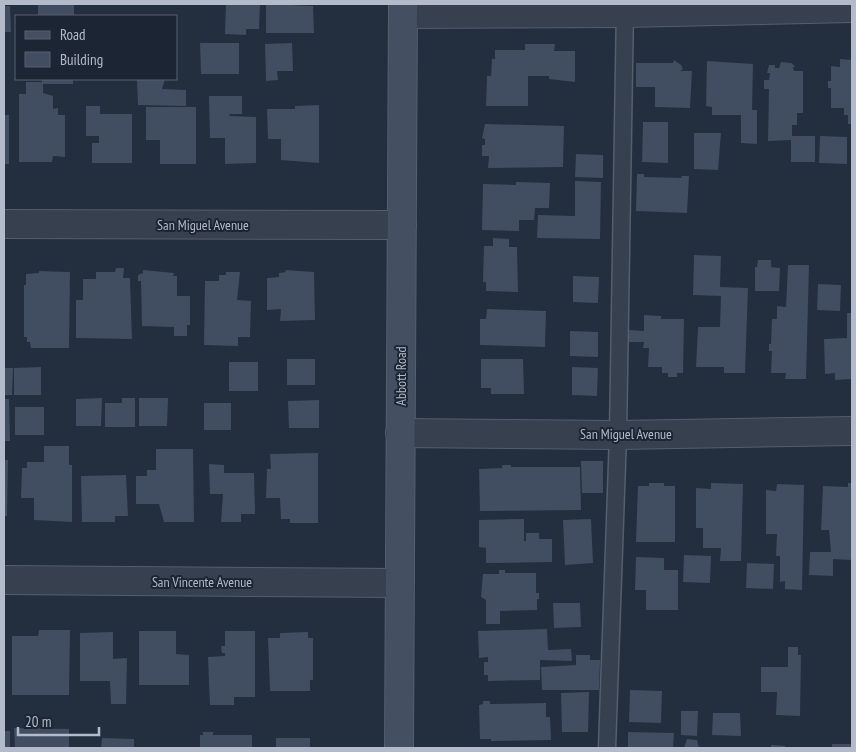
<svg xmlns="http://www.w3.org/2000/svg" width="856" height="752" viewBox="0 0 856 752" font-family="'PT Sans Narrow',sans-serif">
<rect width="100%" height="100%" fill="#232e3f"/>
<!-- building -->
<path fill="#414d61" d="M38,4H74V16H38Z
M226,4H260L259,29H246V35L225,34Z
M266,4L313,6L314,33H266Z
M4,6H10L11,32H4Z
M200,43H239V74H201Z
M292,43L293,71H277L278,80L266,81L265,44Z
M525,44H555L554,51H575V82L549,79V76H528V106H486L487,76H491L492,59H495V50H525Z
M840,59L852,60V124H848V115H844V108H831V88H828V81H831V66L840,67Z
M674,60L681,65L683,69L680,71H692L690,108L655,107V87H636V63H673Z
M707,61L753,64L752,110H757V144L741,143V115H712V107L706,106Z
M781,62L791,63L795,66L793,68L794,71H803V113H797V125H792V136H815V162H791V140L768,141L769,89H764V80H769L770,73H767L769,65H775V68H779Z
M42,79H73V84H43V93L53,96V109L58,108V115H65V157L53,156L52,162H19V94H26V82H42Z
M137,79H165L162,89L186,90V106L138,105Z
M209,96H242V114H229L230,116L256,117V163L225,164V138H210Z
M319,105V163L281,160V139H268L267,109H295V106Z
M86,106H100V114H132V163H92V143H99V136H86Z
M146,107H196V164H160V140H146Z
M4,115H9V164H4Z
M643,122H668V163L642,162Z
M485,124L564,126L563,167L488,168L489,156H482V145H485V139L482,138Z
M694,133H721L718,170L694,169Z
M820,136L847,137V164L819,163Z
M576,154L603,155V178L575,177Z
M637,174H644V177L682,178L681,176H689L687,213L636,211Z
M575,181L601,182L600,239L537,238L538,215L575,216Z
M516,182L550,183L549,208H535L534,220H519V231L482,230L483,184L516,185Z
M493,238L509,239V247H517L518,292L486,291V282H483L484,246H493Z
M694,255L721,256L720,287L748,288L745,373H724V367H696L698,327H720L721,296L693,295Z
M758,260H771V267L780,268L779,291H755V267H757Z
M788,265H809L806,379H785L786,373H771L772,351H769V344H771L772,319H777V306L786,307Z
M116,268H124L123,278H130L132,339L76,338V300H83V279H96V272H115Z
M143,270L174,273L173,276H177V296H190V325H187V336H174V327L142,326L141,281H138V275L143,273Z
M285,270L314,272L315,320L280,321L281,309L267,310V278L279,277V273L286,272Z
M39,271L70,272L69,348H31L30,342H27V337H24V285H26V274L39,273Z
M226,272H240L237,300L251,301L250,337H238V346L204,345L205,281H219V275H226Z
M573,276L599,277L598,303L573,302Z
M818,284L841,285L840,311L817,310Z
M487,309L546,311L545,347L480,345V319H486Z
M847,313H852V379L835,380V373L825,374L824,339L847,338Z
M644,315L661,316V319H684L683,373H677V377H668V373H662V367H648L649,348H643L644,342H629V330L644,331Z
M570,331L598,332V357L570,356Z
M287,359H315V385H287Z
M481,359H523L524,394H491V388H481Z
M229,362H258V391H229Z
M41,367V395H14V368Z
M572,367L598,368L597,396L572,395Z
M4,368H13L12,395H4Z
M102,398L101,426H76V399Z
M122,398H135V427H105V403H122Z
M139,398H168L167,426H139Z
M4,399H9L10,441H4Z
M319,400V428H289L288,401Z
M204,403H231V430H204Z
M15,407H44V435H15Z
M44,446H69V465H72V522L34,520V498H21L22,468H27V462H44Z
M156,449H193L194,522H164L159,504H136V476H147V470H156Z
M318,453V523H290V519H281L280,498H266L267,469H271L270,454Z
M4,460H8L7,516H4Z
M581,461H603V493H582Z
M209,464L224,465V473H254L255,514H241V522H221L223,494H210Z
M502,465H511V467H580L581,510L480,511L479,469L502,468Z
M126,475L128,516H115V522H82L81,476Z
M649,483H664V486H675V542H636L638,486H649Z
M711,483L743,484L741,561H720L721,548H703V528H696V488L711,489Z
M848,483H852V560L833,559V576L809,575L810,552H831L829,530H821L823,486L848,487Z
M777,484L804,485L802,590L785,589V581L780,582V556H776L777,534H766V490L776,491Z
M524,519V541H526V533H539V539H552V562L486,563V548L479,547V520Z
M591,519L593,563L565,565L563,520Z
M684,555L711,556L710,583L683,582Z
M636,557L664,558V570H678V610H646V590H635Z
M747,563L774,564L773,589L746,588Z
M499,570H505V573H536V593H539V599H537V610L500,611V624H486V600L481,597L483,574H499Z
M553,603H580L581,627L554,628Z
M547,629L548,650L571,649L572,661L540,660V680L488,681V675H484V662H488V657L479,658L478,631Z
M39,630H70L69,695H12V636H38Z
M139,631H176V654L189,655V685H139Z
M225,631H255V697H234V705H210L208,657L225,656V653H222L221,646H225Z
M113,632V659L127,658L126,704H111L110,681H80V633Z
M308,632V638H313V680H310V691H270L268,638H280V633Z
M788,647H798V655H801L800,716L776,715L777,692H761V667H788Z
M576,655H590V660H600L599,690H542L541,667L576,665Z
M630,690L662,691L661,723L629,722Z
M589,692L588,732H562L561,693Z
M483,701H490V704L546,703V717H550L551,740L491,741V739H480L479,705L483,704Z
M681,711H698L697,736L681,735Z
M713,713H740L741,736L712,735Z
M14,728L69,729V748H15Z
M4,731H10V748H4Z
M203,732H213V735H252V748H200V735H203Z
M628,732L674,733L673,748H628Z
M102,738L134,739V748H101Z
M276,738H310V748H276Z
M687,739L697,740L699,748H684Z
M832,744H852V748H832Z
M771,745L785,746V748H771Z"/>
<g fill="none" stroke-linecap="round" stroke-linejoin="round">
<defs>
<path id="lane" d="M607,748L618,435L625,6"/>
<path id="street" d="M403,14L625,13L852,8
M4,224L402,225
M400,433L618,435L852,431
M4,580L400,583"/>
<path id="secondary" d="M399,748L403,4"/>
</defs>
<!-- lane casing -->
<use href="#lane" stroke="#555e6d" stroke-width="19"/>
<!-- street casing -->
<use href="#street" stroke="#555e6d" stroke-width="30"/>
<!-- secondary casing -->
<use href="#secondary" stroke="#555e6d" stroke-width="30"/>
<!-- lane -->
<use href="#lane" stroke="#37404f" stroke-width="16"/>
<!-- street -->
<use href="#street" stroke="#37404f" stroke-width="28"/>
<!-- secondary -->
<use href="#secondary" stroke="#444f62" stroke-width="28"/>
</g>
<g text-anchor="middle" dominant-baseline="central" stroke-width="4" stroke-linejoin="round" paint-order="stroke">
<!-- street labels -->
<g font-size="14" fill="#b3bbca" stroke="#1c2534">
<text x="203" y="225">San Miguel Avenue</text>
<text transform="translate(401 376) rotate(-90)">Abbott Road</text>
<text x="626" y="434">San Miguel Avenue</text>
<text x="202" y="582">San Vincente Avenue</text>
</g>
</g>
<!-- border -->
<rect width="856" height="752" fill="none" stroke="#b3bbca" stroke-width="10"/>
<!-- legend -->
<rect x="15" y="15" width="162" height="65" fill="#1c2534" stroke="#586170"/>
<rect x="25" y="31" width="25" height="8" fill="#444f62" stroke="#586170"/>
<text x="60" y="40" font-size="15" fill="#b3bbca">Road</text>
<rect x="25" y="52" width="25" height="15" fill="#414d61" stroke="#586170"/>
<text x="60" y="65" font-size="15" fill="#b3bbca">Building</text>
<!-- scale -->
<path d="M18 727v8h81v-8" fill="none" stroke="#b3bbca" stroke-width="2.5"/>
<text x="25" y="727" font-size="15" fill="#b3bbca" stroke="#1c2534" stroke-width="4" paint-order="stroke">20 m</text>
</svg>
